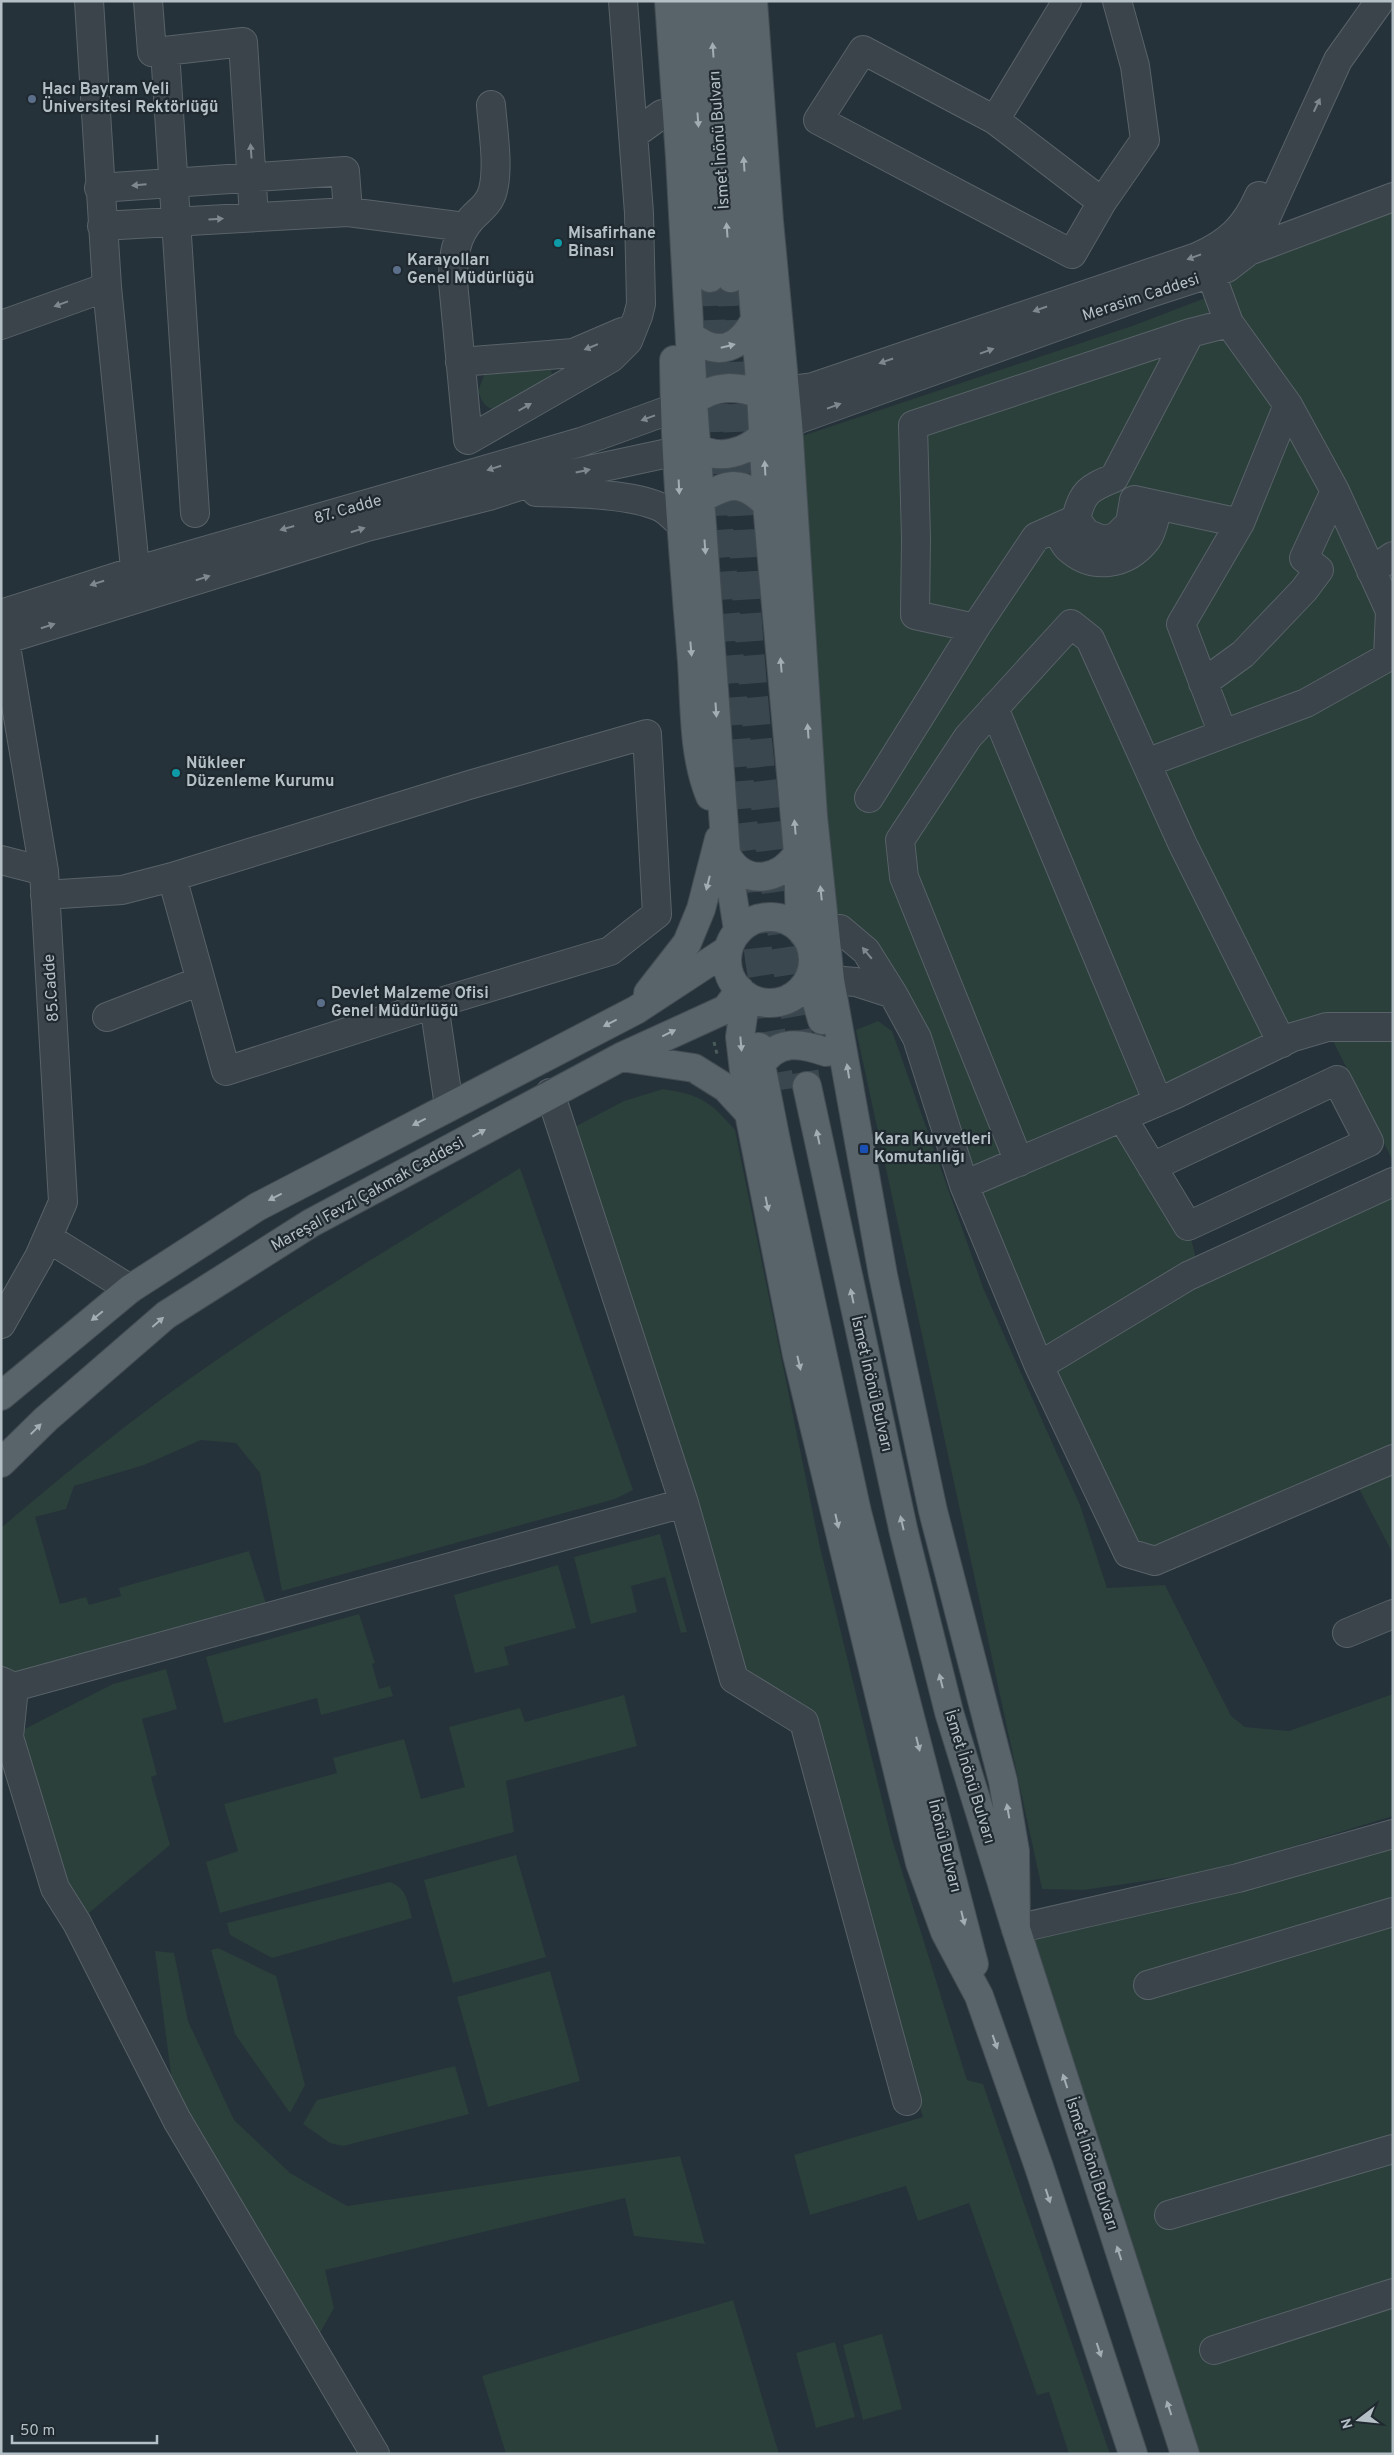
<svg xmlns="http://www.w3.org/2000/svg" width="1394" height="2455" viewBox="0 0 1394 2455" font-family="Overpass,sans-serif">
<rect width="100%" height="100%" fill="#26323a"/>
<!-- green -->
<path fill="#2b3f3b" d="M1393,197V1161L1326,1027L1122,1118L1188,1226L1199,1271L1393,1182V1554L1353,1477L1155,1561L1128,1553L893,994L824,929L790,440L1135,325L1218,293L1249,251Z
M546,365L551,369L552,377L498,410C485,409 482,402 478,391L485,373Z
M878,1021L892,1031L984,1290L1080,1505L1107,1588L1165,1585L1231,1716L1245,1727L1289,1731L1393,1694V1816L1209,1872L1083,1890L1042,1889L856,1030Z
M663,1089C701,1095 710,1101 735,1130L819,1543L891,1836L967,2080L983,2084L1110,2454H1069L1049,2392L1037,2395L969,2203L918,2221L906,2186L810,2215L794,2155L923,2117L804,1722L734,1679L563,1133L624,1101Z
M520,1168L633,1490L615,1499L282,1591L260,1473L236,1443L201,1440L144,1465L74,1486L66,1509L35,1517L60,1604L86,1597L89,1605L121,1596L119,1588L249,1551L270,1616L1,1681V1528C55,1482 110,1437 167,1395C279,1313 401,1242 520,1168Z
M660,1534L687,1632L681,1633L665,1577L631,1586L637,1612L591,1624L574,1557Z
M558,1565L576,1628L504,1647L509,1665L475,1673L454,1595Z
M359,1614L375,1663L372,1664L379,1689L390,1686L393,1696L321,1715L317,1698L224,1723L206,1657Z
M166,1669L177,1709L142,1719L157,1775L151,1777L170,1845L77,1923L9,1737L113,1684Z
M624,1695L637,1746L506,1781L514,1832L220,1913L206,1862L238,1851L224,1804L337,1773L333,1758L404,1739L421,1799L465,1787L449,1727L520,1708L525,1722Z
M1393,1833V2454H1186L1016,1929Z
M516,1855L546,1957L453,1983L424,1880Z
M390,1882C407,1888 408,1903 412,1918L272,1958L230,1935L227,1923Z
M218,1948L276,1976L305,2085L290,2113L235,2034L211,1950Z
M155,1951L174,1953L188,2021L234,2120L290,2173L347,2206L680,2156L705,2244L634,2236L625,2198L325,2270L334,2308L312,2347L177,2120Z
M550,1971L580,2081L488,2107L457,1997Z
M455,2066L469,2114L343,2146L330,2143L303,2124L317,2100Z
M733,2300L779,2454H506L482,2376Z
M882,2334L902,2409L863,2420L843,2345Z
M835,2342L855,2417L816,2428L796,2353Z"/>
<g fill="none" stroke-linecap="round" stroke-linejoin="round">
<!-- major-tunnel -->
<path stroke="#3b474f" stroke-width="28" stroke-dasharray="28 14" stroke-linecap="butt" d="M710,278L719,525L742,810L759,959L781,1090
M731,278C738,451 744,624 764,796C774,893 790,990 807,1086"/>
<defs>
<path id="minor" d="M89,1L107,287L137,588
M148,1L152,52L165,51L195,513
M1067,1L995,120L863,50L818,120L1072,254L1102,202L1145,140L1135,66L1117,1
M165,51L243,42L254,217
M491,105C493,131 499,166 493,190C490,203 481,209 472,218C455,237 453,257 453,282L468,440L611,358L628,341L638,316L641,304L639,213L623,1
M995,120L1102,202
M633,135L662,114
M99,188L345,171L348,212
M102,226L348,212L465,227
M1242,250L1249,251L1393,197
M1211,274L1229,323
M1,325L107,287
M1190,333L1114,478C1089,488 1082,492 1076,519L1086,533L1103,540L1116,537L1130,523L1134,500L1240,523L1181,624L1223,734
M460,362L573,353L622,332
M762,394L813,387L1197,257C1228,243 1245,228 1259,196
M768,432L788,423L1144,295L1227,268L1249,251L1258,235L1338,60L1380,1
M536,492C570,493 629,493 660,507C667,510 675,519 681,524
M1240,523L1288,405
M1056,528C1059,534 1063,543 1068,548C1093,571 1127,565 1147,539C1153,531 1155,516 1158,506
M1371,571L1393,556
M1,614L135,571L581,442L694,401
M975,628L1036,537L1076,519
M1,641L367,527L489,496L529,483L696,447
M1203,683L1243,654L1304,590L1319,570L1304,558L1335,491
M994,708L1158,1102
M869,798L975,628L915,615L916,539L913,425L1190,333L1229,323L1288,405L1335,491L1390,611L1388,657L1306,703L1146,763
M1,860L44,871
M45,895L122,890L172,877L469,785L647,734L657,914L610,951L434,1004L226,1071L172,877
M804,934L824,929H840L866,951L893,994L917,1038L964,1185L1174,1095L1293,1037L1327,1027H1393
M811,973L830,980L856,982L893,994
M434,1004L449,1106
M107,1017L200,981
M550,1093L684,1503L734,1679L804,1722L907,2101
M1122,1117L1188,1226L1369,1142L1337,1080L1152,1167
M1019,1162L904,877L900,840L968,737L1071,624L1090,639L1183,845L1282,1043
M964,1185L1039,1366L1188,1276L1393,1182
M48,1238L130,1289
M1,1324L39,1257L63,1202L44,871L5,640
M1039,1366L1128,1553L1155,1561L1393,1459
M1347,1633L1393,1614
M1,1681L14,1687L9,1737L55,1888L77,1923L177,2120L375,2454
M14,1687L684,1503
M1016,1929L1238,1878L1393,1834
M1148,1985L1393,1912
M1169,2215L1393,2149
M1214,2350L1393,2293"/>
<path id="major" d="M669,1L680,158L694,416L726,854L738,930
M689,1L710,278
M709,1L731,278
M730,1L761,394L767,504L798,853L800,928
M753,1L769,221L788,423L813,816L830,980L883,1275L933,1511L1003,1781L1015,1851L1016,1929
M690,335C719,359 740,348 756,318
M674,360C675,461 684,561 692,662C695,706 693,755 710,796
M694,401C715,384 737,386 761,394
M696,447C719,461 746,453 763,435
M701,499C730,482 742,480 767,504
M726,854C743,887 780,882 798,853
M727 960a43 43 0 1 1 86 0a43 43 0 1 1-86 0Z
M810,978L822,1020
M648,993L687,943L701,909L719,839
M746,996L740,1037L749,1113L797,1355L920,1863L945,1932L979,1996L1039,2167L1133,2454
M759,1047L761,1065L777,1146L857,1512L974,1964
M621,1057L694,1068L726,1088L749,1113
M761,1065C777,1039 801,1043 826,1052
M807,1086L904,1533L949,1712L1016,1929L1185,2454
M1,1396L130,1289L257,1207L636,1010L726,951
M1,1463L46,1419L166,1315L311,1223L621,1057L726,1009L740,990"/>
</defs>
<!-- minor casing -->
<use href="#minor" stroke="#586268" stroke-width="30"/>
<!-- major casing -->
<use href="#major" stroke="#434d53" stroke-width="30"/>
<!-- path -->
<path stroke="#4a5c5a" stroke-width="3" stroke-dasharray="4 4" stroke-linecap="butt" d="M714,1042L717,1054"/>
<!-- minor -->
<use href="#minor" stroke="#3a444a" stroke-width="28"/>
<!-- major -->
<use href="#major" stroke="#58636a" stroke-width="28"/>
</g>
<!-- one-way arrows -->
<defs><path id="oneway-solid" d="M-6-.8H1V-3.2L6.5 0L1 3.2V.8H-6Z" transform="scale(1.25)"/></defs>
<g fill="#a2adb4">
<use href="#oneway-solid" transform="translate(713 50) rotate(-94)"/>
<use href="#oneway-solid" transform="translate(698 120) rotate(86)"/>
<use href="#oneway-solid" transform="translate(744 164) rotate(-94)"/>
<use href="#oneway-solid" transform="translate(727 230) rotate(-94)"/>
<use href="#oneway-solid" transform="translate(728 346) rotate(-14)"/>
<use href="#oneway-solid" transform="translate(765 468) rotate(-93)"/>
<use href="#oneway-solid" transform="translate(679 487) rotate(87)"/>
<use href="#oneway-solid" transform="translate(705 547) rotate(86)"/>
<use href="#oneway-solid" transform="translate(691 649) rotate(85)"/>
<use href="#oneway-solid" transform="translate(781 665) rotate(-95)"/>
<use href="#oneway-solid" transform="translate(716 710) rotate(86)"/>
<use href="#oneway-solid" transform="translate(808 731) rotate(-94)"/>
<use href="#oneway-solid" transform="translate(795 827) rotate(-95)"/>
<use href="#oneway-solid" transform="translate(708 883) rotate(104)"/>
<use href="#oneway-solid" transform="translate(821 893) rotate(-96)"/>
<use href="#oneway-solid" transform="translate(610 1023) rotate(153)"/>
<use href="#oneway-solid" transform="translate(669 1033) rotate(-26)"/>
<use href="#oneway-solid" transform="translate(741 1044) rotate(85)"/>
<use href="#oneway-solid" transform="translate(848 1071) rotate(-99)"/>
<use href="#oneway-solid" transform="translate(419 1122) rotate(153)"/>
<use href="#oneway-solid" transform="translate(479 1133) rotate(-29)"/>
<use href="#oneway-solid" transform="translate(818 1137) rotate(-102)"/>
<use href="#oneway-solid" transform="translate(275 1197) rotate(153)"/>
<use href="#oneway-solid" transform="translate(767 1204) rotate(79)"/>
<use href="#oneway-solid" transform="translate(852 1296) rotate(-102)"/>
<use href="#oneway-solid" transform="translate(97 1316) rotate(141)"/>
<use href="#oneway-solid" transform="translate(158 1322) rotate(-41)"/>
<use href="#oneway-solid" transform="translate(799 1363) rotate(77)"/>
<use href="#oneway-solid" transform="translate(36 1429) rotate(-45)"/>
<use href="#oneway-solid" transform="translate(837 1521) rotate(77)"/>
<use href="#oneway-solid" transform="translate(902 1523) rotate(-103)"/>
<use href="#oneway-solid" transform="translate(941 1681) rotate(-104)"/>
<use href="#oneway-solid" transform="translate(918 1744) rotate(76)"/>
<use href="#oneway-solid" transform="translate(1008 1811) rotate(-100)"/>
<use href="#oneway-solid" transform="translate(963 1918) rotate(76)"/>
<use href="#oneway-solid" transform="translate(995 2042) rotate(71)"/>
<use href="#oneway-solid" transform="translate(1065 2081) rotate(-108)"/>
<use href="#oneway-solid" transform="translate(1048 2196) rotate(72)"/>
<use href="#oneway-solid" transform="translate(1119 2253) rotate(-108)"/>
<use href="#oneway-solid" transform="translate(1099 2350) rotate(72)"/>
<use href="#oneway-solid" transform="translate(1169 2408) rotate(-108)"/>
</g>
<g fill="#7e888e">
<use href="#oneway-solid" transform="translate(1317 105) rotate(-65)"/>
<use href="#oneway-solid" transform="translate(251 151) rotate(-94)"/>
<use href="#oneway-solid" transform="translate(139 185) rotate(175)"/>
<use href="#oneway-solid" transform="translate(216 219) rotate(-3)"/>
<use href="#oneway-solid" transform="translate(1194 257) rotate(160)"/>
<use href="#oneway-solid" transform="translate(61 304) rotate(160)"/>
<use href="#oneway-solid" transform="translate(1040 309) rotate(161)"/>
<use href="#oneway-solid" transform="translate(591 347) rotate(158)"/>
<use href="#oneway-solid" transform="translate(987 351) rotate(-20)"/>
<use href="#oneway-solid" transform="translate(886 361) rotate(161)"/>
<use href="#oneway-solid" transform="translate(834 406) rotate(-20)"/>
<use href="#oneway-solid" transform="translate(525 407) rotate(-30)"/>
<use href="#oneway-solid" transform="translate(648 418) rotate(160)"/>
<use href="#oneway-solid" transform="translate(494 468) rotate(163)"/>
<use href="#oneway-solid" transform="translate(583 471) rotate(-12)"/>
<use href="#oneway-solid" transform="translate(287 528) rotate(164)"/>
<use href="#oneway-solid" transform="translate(358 530) rotate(-17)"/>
<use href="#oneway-solid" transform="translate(203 578) rotate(-17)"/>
<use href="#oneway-solid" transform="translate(97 583) rotate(162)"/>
<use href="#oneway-solid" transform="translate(48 626) rotate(-18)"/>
<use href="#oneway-solid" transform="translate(867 953) rotate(-130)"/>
</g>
<!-- markers -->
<g fill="#5c6f8a" stroke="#1f292f" stroke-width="2">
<circle cx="32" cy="99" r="5"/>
<circle cx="397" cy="270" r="5"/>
<circle cx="321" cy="1003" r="5"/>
</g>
<g fill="#0f9aa8" stroke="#1f292f" stroke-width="2">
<circle cx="558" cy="243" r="5"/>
<circle cx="176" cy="773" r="5"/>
</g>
<rect fill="#1a4fb4" stroke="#1f292f" stroke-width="2" x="859" y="1144" width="10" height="10" rx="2.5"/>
<g text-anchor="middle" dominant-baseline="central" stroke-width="4.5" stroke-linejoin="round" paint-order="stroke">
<!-- poi labels -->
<g font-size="16" font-weight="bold" fill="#b5bfc6" stroke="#1f292f" text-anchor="start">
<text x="42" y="90">Hacı Bayram Veli<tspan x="42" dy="18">Üniversitesi Rektörlüğü</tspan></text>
<text x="568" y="234">Misafirhane<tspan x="568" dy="18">Binası</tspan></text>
<text x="407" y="261">Karayolları<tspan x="407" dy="18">Genel Müdürlüğü</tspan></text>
<text x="186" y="764">Nükleer<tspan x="186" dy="18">Düzenleme Kurumu</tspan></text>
<text x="331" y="994">Devlet Malzeme Ofisi<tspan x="331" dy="18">Genel Müdürlüğü</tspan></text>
<text x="874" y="1140">Kara Kuvvetleri<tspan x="874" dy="18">Komutanlığı</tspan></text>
</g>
<!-- street labels -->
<g font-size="16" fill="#b5bfc6" stroke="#1f292f">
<text transform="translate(720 140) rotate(-94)">İsmet İnönü Bulvarı</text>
<text transform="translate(1141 298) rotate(-18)">Merasim Caddesi</text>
<text transform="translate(348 510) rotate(-16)">87. Cadde</text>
<text transform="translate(52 988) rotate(-94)">85.Cadde</text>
<text transform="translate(368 1195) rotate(-29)">Mareşal Fevzi Çakmak Caddesi</text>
<text transform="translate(871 1384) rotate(77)">İsmet İnönü Bulvarı</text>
<text transform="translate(969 1777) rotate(73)">İsmet İnönü Bulvarı</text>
<text transform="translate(944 1846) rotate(76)">İnönü Bulvarı</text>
<text transform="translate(1091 2164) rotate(72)">İsmet İnönü Bulvarı</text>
</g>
</g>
<!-- border -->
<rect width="1394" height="2455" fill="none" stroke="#b5bfc6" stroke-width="5"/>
<!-- north arrow -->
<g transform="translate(1359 2420) rotate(254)" stroke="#1f292f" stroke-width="4" paint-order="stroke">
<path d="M0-4L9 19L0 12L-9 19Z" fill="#b5bfc6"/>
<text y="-8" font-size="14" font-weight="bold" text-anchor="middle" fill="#b5bfc6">N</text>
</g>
<!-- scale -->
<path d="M12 2435v8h145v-8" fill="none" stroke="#b5bfc6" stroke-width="2.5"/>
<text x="20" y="2435" font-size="15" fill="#b5bfc6" stroke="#1f292f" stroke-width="4" paint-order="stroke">50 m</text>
</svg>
